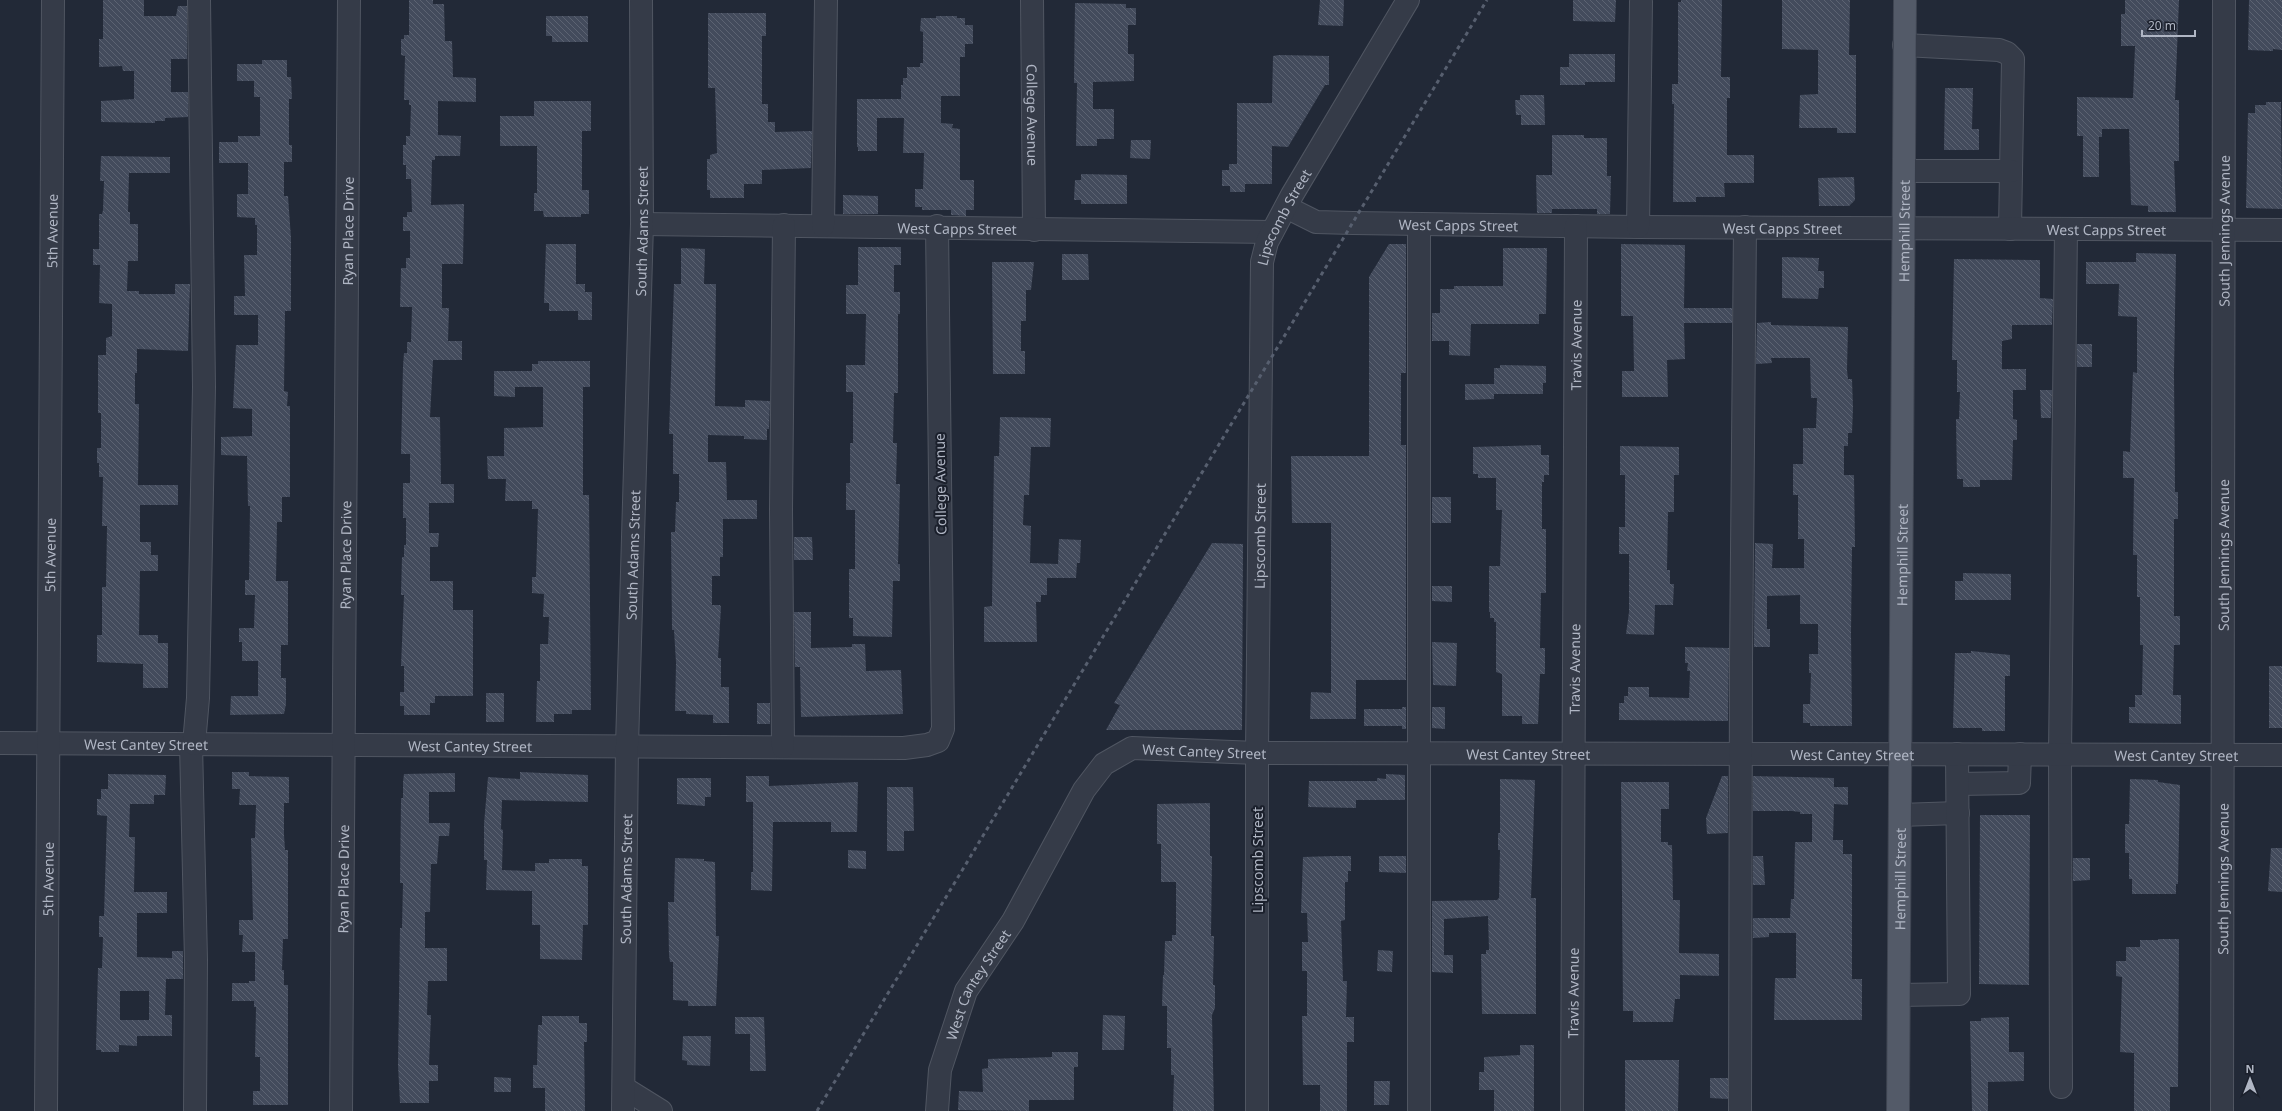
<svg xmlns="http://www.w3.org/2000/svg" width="2282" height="1111" viewBox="0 0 2282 1111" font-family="'Noto Sans',sans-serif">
<defs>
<pattern id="building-back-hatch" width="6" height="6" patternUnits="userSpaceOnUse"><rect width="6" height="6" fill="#434b5c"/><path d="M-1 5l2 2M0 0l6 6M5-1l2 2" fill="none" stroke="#5c6372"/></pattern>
</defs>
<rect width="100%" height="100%" fill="#222937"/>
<!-- building -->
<path fill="url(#building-back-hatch)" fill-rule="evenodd" d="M103,0H144V16H176L178,6H187V59H171V92H188V117L165,118V121H155V123L101,122V101L134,99V71H123L122,66L99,67V39H103Z
M409,0H433V4H444L445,41H452L453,77L476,78V102L438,101V135L461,136L460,156H435V160H432L431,205L464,204L463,264H442V308H449L448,341H462V360H433L430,417H440L441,484H454V503H429V533H439L438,547H430V581H453V610H473V696H435V703H430V715H404V706H400V692H404V666H401L404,595H401L402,557H404V545H406V518H403V483H410V454H401L403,366L404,353H407V342H411L412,307H400L401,268H406V258H410V231H403V217H407V212H412L411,179H406V165H403V145H406V136H410L411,105H409V100H404L405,56L401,55V39H404V35H409Z
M1320,0H1344L1343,26L1318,25Z
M1573,0H1616L1615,22L1573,21Z
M1681,0H1722L1721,77H1730V98H1727V155H1754V183H1724L1725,197H1696V202H1673L1674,104H1672V84H1678V2H1681Z
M1782,0H1850L1849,55H1856V133H1837V128H1799L1800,95L1818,94V50L1782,49Z
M2125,0H2179L2175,100H2179V161H2174L2176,212H2148V206L2131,205L2129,129H2102V137H2099V177H2083V136H2077V97L2133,98L2135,46H2121V14H2125Z
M2249,0H2282V50L2273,49V51L2248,50Z
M1075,3L1126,4V8H1136V25H1128V54H1134V81L1093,82V109H1114V139H1097V146H1076L1077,83H1074Z
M708,13H766V36H762V104H768V122H775V132L812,131L811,168L762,170V184H744V198H710V190H707V159H710V155L717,153L715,88H708Z
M546,16H588V42H552V36H546Z
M936,16H957V18H965V25H973V44H965V57H960V96H941V123L953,124L952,128L960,129V180H974V210H966V216L951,215V210H922V207H915V189H923L924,153H903L904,118H877V151H858V147H857V99H901V85H903V78H907V67H920V63H923V32L920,31L921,18H936Z
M1569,54H1615V82H1585V85H1560V67H1569Z
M1279,55L1329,56V85H1325L1288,147L1272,146V184H1245V192H1230V186H1222V170H1229V164H1237V103H1272L1273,56Z
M262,60H287V77H291L292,99H289V145H292V162H284V196H288L291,238V311H285L284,391L288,392L287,406H290V497H282V522H277L276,581H288V645H281V678H286V704L284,714L230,715L231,696H258V661H242V642H239V628H254L255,595H245V580H249L250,506H248L247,456L221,455V437L252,436V409L233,408L236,345H258V315H234V296H245L244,255H257V225H255V218L237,217V194H248V163H219V142H238V136H260V97H254V81H237V64H262Z
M1945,88H1973L1972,129H1979V150H1944Z
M1520,95H1544L1545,125H1521V115H1516L1515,100H1520Z
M534,101H591V131H582V190H589V214H581V217H544L543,211H534V193H537V146H500V116H534Z
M2266,102H2281L2282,209L2246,208L2248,113H2255V105H2266Z
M1552,135H1584V138H1607V176H1611L1610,214H1597V209H1552V213H1537L1536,175H1552Z
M1131,140H1151L1150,159L1130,158Z
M101,156L170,157V173H129L128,212H130V224H138V261H128L127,291H139V294H175V284H190L188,351L137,349V373H135V404H139L138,485H178V505H140V542H151V555H158V571H140L139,635H158V643H168V688H143V664L97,662V635H102V587H106L107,526H102L103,477H99V463H97V448H101V413H98V355H106V338L112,336V304L99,303L100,265H93V249H99V214H102L103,210L104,181H100Z
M1081,174L1127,175V204H1081V200H1074L1075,180H1081Z
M1854,177L1855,200L1849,206H1819L1818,178Z
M843,195L878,196V214H843Z
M546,244H576V284H585V292H592V320H578V311H549V303H544Z
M1389,244H1406V373H1401V445H1406V680H1356V719H1310L1311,692L1331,693V523H1292L1291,456H1369V277Z
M1621,244L1685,245L1684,308H1732V323H1684L1685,359L1667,360L1668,397H1622V371H1634L1633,316H1621Z
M858,247H901V265H894V292H900V314H898V393H894L893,443H897L896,484H900L898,564H900V581H893L892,637L853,636V618H849V569H855V510H846V483H850V443H853V392H846V365H865L866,314H846V285H858Z
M681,248L705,249L704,284H716L715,406L745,407V400L770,401L769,429H767V440L744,439V436L708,435V462H726L727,500H757V519H723V557H720V576H712V605H720L721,607L718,658H721V687H729V723H713V715L686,714V711H675L676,663L674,630H672L671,532H675L676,502H679V474H673V434H669L674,284H681Z
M1503,248H1547L1546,314H1539V324H1471L1470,356L1449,355V341H1432V313H1440V289H1454V286H1503Z
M2136,253L2176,254L2174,373L2175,492H2178V519H2174V616H2180V645H2174L2173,695H2181V724L2129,723V707H2135V695H2142L2143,645H2140V597H2137V555H2133L2134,478H2123V451L2130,452L2133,372L2137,373V317L2118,316L2119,284H2086V262H2136Z
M1062,254H1088L1089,280H1062Z
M1782,257L1819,258L1818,271H1824V288H1819L1818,299L1782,298Z
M1954,259L2040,260V298L2053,299L2052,325H2012V339L2002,341V369H2026V390H2013V419L2017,420V440H2013L2012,480H1980V487H1963V479H1957L1956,419H1959L1960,392H1957V360H1952Z
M992,262H1034L1031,290H1026V321H1021V351H1025V374H993Z
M1771,322V325L1848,327L1847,370L1848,379H1852L1853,408L1852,433H1848V446H1844V475H1854L1855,547H1852L1851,633L1852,726H1810V723H1803V704H1810L1811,673H1809V654H1818V624H1800V595L1767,596V629H1770V647H1754L1755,543L1773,544L1772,568H1804V539H1798V495H1793V464H1803V428H1816L1817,398H1811L1810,358H1771L1772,363L1756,364L1757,323Z
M2077,344H2092V367H2077Z
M538,361H590V387H583V495H589L591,710H572V714H554V722H536L537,681H540V644H548L549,617H543L544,594L532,593V577H536L538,509H532V501H505L506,479H488L487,456H504V428L543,427V387H515V397L494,396V371H532V364H538Z
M1500,365L1546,366V383H1543V394H1494V399L1465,400V384H1494V389V368H1500Z
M2040,390H2052L2051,418H2041Z
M1000,417L1051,418L1050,447H1031L1029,495H1024L1023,525L1031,526L1030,563L1058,564L1059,539L1081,540L1080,563H1077L1076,578H1047V595H1041V602H1036L1037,642H984V607L992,606L994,456H999Z
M1541,445V455H1549V475H1544V482H1542V529H1546V593H1541L1540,648H1545V674H1540L1538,724H1522V716H1502V674L1496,672V622H1494V618H1490V612H1489V566H1500L1502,510H1496V478H1478V474H1473V447Z
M1620,446L1679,447V475H1674V512H1668L1667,570H1670V584H1674L1673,605H1655L1654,635L1626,634L1629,612V554H1619V527H1625V475H1620Z
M1432,497H1451V523H1432Z
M794,537H812L813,560H794Z
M1212,543L1243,544L1242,730H1106L1120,705L1114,703Z
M1963,573L2011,574V600H1955V581H1963Z
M1432,586H1452V602L1432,601Z
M794,612H811V648L852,647V644H865L866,671L901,670L903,714L801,717L800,667H795Z
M1432,642L1457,643L1456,686L1433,685Z
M1685,647L1729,648L1728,721L1619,720V703H1624V696H1628V687H1649V697L1689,698L1690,671H1687L1688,663H1685Z
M1971,651L2010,655V676H2005V731H1982V728H1953L1955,653H1971Z
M2269,666H2282V728H2269Z
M486,693H504V722H486Z
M757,703H770V724H757Z
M1402,707H1406V729H1402V726H1364V709H1402Z
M1432,707H1445V729L1432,728Z
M232,772H249V776L289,777V803H284V835L285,850H288V939H283L282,970H284V985H288V1105H253V1091H260V1057H255L256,1007H254V1001H232V983H249V981H255V952H242L243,935H239V920H253L251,838H255L256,805H239L240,789H232Z
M520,772L588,775V802L502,800L501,829L503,830L502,870L535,871V863H549V859H582V866H588V925H583L582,960L540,959V925H532V891L486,890L487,860H484V824L488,777L520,779Z
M455,773V792H429V823H450L449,836H439L437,864H431L430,912H425V948H447V981H428L427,1015H431L429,1065H438V1081H429V1103H400L398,1065L400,928H402L403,883H400L401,798H403V782L404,774Z
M108,774L166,775L165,795H154V804H130L129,837H135L134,892H167V913H137V957L172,958V951H183V979H166L165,1015H172V1036H137V1046L119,1045V1052H101V1050H96L98,968H102L103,937H99V916H104L107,816L97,815V799H101V789H108ZM120,991H149V1020H120Z
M1386,774L1405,775V800H1356V808L1308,807L1309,781H1377V778L1386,779Z
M746,776H769V786L858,782L857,832H831V822H773L772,891L751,890V872H753V802H746Z
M1722,776H1728V833L1707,834L1706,818Z
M1753,776L1834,778V787H1848V805L1834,804L1833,840H1843V854H1852V979H1862V1020H1774L1775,978H1796V933H1769V937L1753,938V918H1790L1791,899H1794L1795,842H1812V814H1800V812L1792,811H1753Z
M677,778H711V797H705V806L677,804Z
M1500,779L1535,780L1531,898H1536V1014H1482L1481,954H1486V950H1489L1488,916L1444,919V955H1453V973L1432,972V901L1497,900L1499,898L1500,850H1498V833H1500Z
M2130,779L2158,780V782L2180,785L2178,884H2176V894H2132V879H2129V853H2125V824H2129Z
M1621,782H1669V809H1661V842H1668V845H1672L1673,900H1680L1679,953L1719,954V976L1680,975V999H1675L1673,1022H1633V1011H1623Z
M887,787H913L914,831H904V851H887Z
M1210,803V856H1212L1211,936H1214L1213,985H1215V1008L1212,1015L1214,1111H1173L1174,1075H1171V1048H1167V1006H1162L1163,975H1164L1165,941H1172V935H1176V882H1161V844H1157V804Z
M1980,815H2030L2029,985L1979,984Z
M2271,848H2282V892L2268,891Z
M848,850L866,851V869L848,868Z
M1334,856H1351V871H1348V882H1345V920L1341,921L1343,981H1347L1346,1017H1354V1042H1347V1111H1320V1085H1303L1302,1016H1307V971H1302V942H1308L1307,913H1301L1303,857Z
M1379,856H1406V873L1379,872Z
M1753,856H1763L1765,885H1753Z
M675,858L704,859V861L715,862L716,936H719L716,1006H688V1001L673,1000V962H670L669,955L668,902H674Z
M2073,858H2090V880L2073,881Z
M2158,939H2179L2178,1087H2170V1111H2134V1053L2120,1052L2122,977L2116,976V961H2126V947H2140V940H2158Z
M1378,950L1393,951L1392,972L1377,971Z
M1103,1015L1125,1016L1124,1050H1102Z
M542,1016H579V1023H587V1042H584L585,1111H545V1088H533V1065H537L538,1025H542Z
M735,1017H764L766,1071H750V1034H735Z
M2009,1017V1052H2024V1081L1988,1082V1111H1972L1970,1021H1981V1018Z
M683,1036H711L710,1066L687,1065V1061L682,1060Z
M1520,1045H1534V1111H1494V1090H1479V1072H1484V1057L1520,1055Z
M1052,1052H1078V1067H1074V1100H1029V1111L958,1110L959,1091L983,1092L982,1069L988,1068V1059L1052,1057Z
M1625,1060H1679L1678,1111H1625Z
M494,1077L511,1078V1092H494Z
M1710,1078H1728V1099L1710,1098Z
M1374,1081H1390L1389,1105H1374Z"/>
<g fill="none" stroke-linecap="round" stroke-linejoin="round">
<defs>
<g id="minor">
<path id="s1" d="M1032,0L1034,230"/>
<path d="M1904,45L1999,50L2007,53L2013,59L2010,229"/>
<path d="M1904,171H2011"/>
<path id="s2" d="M1286,207L1316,222L1353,223L1638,227L2282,230"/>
<path id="s3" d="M642,224L1272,232"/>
<path d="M823,226L826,0"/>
<path d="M1638,227L1641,2"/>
<path id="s4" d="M0,743L904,748L927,745L938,741L943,729L937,226"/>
<path d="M191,744L196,960L195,1111"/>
<path d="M194,744L198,698L204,387L199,0"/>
<path d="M783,747L781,510L784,225"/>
<path d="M1958,784L2019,783L2020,754"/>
<path d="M1900,815L1958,813"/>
<path d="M1899,995L1959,994L1957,754"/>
<path d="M2061,1087L2060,754L2066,229"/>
<path d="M624,1088L661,1111"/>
<path id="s5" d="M46,1111L53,0"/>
<path id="s6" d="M341,1111L349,0"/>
<path id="s7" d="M623,1111L627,746L642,224L641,0"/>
<path id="s8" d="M937,1111L940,1070L966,991L1013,921L1084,790L1104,764L1132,748L1257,753L2282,755"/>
<path id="s9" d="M1257,1111V753L1262,262L1267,242L1292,195L1408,0"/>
<path d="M1419,1111V224"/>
<path id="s10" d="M1572,1111L1576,226"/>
<path d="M1740,1111L1741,661L1745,227"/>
<path id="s11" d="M2222,1111L2224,0"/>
</g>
<g id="major">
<path id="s12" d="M1898,1111L1905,0"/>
</g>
</defs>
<!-- minor casing -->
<use href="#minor" stroke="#505662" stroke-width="24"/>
<!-- major casing -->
<use href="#major" stroke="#3e4451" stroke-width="24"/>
<!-- minor -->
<use href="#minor" stroke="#353b48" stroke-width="22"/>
<!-- major -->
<use href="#major" stroke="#535a68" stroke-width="22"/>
<!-- rail -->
<path stroke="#575f6f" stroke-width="3" stroke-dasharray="4 4" stroke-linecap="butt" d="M817,1111L1487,0"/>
</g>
<g text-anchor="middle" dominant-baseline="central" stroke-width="4" stroke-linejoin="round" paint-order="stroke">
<!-- street labels -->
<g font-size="14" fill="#b0b6c4" stroke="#1b202c">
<text stroke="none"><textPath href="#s1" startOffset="115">College Avenue</textPath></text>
<text stroke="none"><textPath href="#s9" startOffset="899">Lipscomb Street</textPath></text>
<text stroke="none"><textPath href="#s2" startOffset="176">West Capps Street</textPath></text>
<text stroke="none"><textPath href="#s3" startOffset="315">West Capps Street</textPath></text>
<text stroke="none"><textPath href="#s2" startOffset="500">West Capps Street</textPath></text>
<text stroke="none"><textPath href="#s2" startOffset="824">West Capps Street</textPath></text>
<text stroke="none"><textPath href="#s5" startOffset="880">5th Avenue</textPath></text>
<text stroke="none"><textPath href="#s6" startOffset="880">Ryan Place Drive</textPath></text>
<text stroke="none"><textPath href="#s7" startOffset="880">South Adams Street</textPath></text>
<text stroke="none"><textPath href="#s12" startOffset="880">Hemphill Street</textPath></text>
<text stroke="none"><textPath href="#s11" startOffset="880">South Jennings Avenue</textPath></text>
<text stroke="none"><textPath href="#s10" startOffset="766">Travis Avenue</textPath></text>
<text transform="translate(940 484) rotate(-91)">College Avenue</text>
<text stroke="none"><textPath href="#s9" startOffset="575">Lipscomb Street</textPath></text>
<text stroke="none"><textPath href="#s5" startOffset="556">5th Avenue</textPath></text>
<text stroke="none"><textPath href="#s6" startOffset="556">Ryan Place Drive</textPath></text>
<text stroke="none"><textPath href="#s7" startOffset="556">South Adams Street</textPath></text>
<text stroke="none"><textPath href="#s11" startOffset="556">South Jennings Avenue</textPath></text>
<text stroke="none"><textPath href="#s12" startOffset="556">Hemphill Street</textPath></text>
<text stroke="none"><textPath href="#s10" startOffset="442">Travis Avenue</textPath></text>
<text stroke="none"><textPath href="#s4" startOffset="146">West Cantey Street</textPath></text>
<text stroke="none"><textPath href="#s4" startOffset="470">West Cantey Street</textPath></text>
<text stroke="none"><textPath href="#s8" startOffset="495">West Cantey Street</textPath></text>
<text stroke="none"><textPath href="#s8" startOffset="819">West Cantey Street</textPath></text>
<text stroke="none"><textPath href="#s8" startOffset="1143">West Cantey Street</textPath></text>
<text stroke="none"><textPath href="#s8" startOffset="1467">West Cantey Street</textPath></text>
<text transform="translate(1257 860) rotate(-90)">Lipscomb Street</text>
<text stroke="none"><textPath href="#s5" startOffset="232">5th Avenue</textPath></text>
<text stroke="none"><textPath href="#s6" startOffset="232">Ryan Place Drive</textPath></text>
<text stroke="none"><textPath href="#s7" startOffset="232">South Adams Street</textPath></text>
<text stroke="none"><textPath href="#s12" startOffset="232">Hemphill Street</textPath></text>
<text stroke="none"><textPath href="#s11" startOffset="232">South Jennings Avenue</textPath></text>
<text stroke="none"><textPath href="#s8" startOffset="135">West Cantey Street</textPath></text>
<text stroke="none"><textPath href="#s10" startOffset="118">Travis Avenue</textPath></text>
</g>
</g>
<!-- north arrow -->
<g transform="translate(2250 1079)" stroke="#1b202c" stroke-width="3" paint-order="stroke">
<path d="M0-3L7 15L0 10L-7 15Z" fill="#b0b6c4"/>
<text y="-6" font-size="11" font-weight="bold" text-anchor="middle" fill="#b0b6c4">N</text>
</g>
<!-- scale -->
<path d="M2142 30v6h53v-6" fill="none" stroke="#b0b6c4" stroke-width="2"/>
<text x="2148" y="30" font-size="12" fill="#b0b6c4" stroke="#1b202c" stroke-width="3" paint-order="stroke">20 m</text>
</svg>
